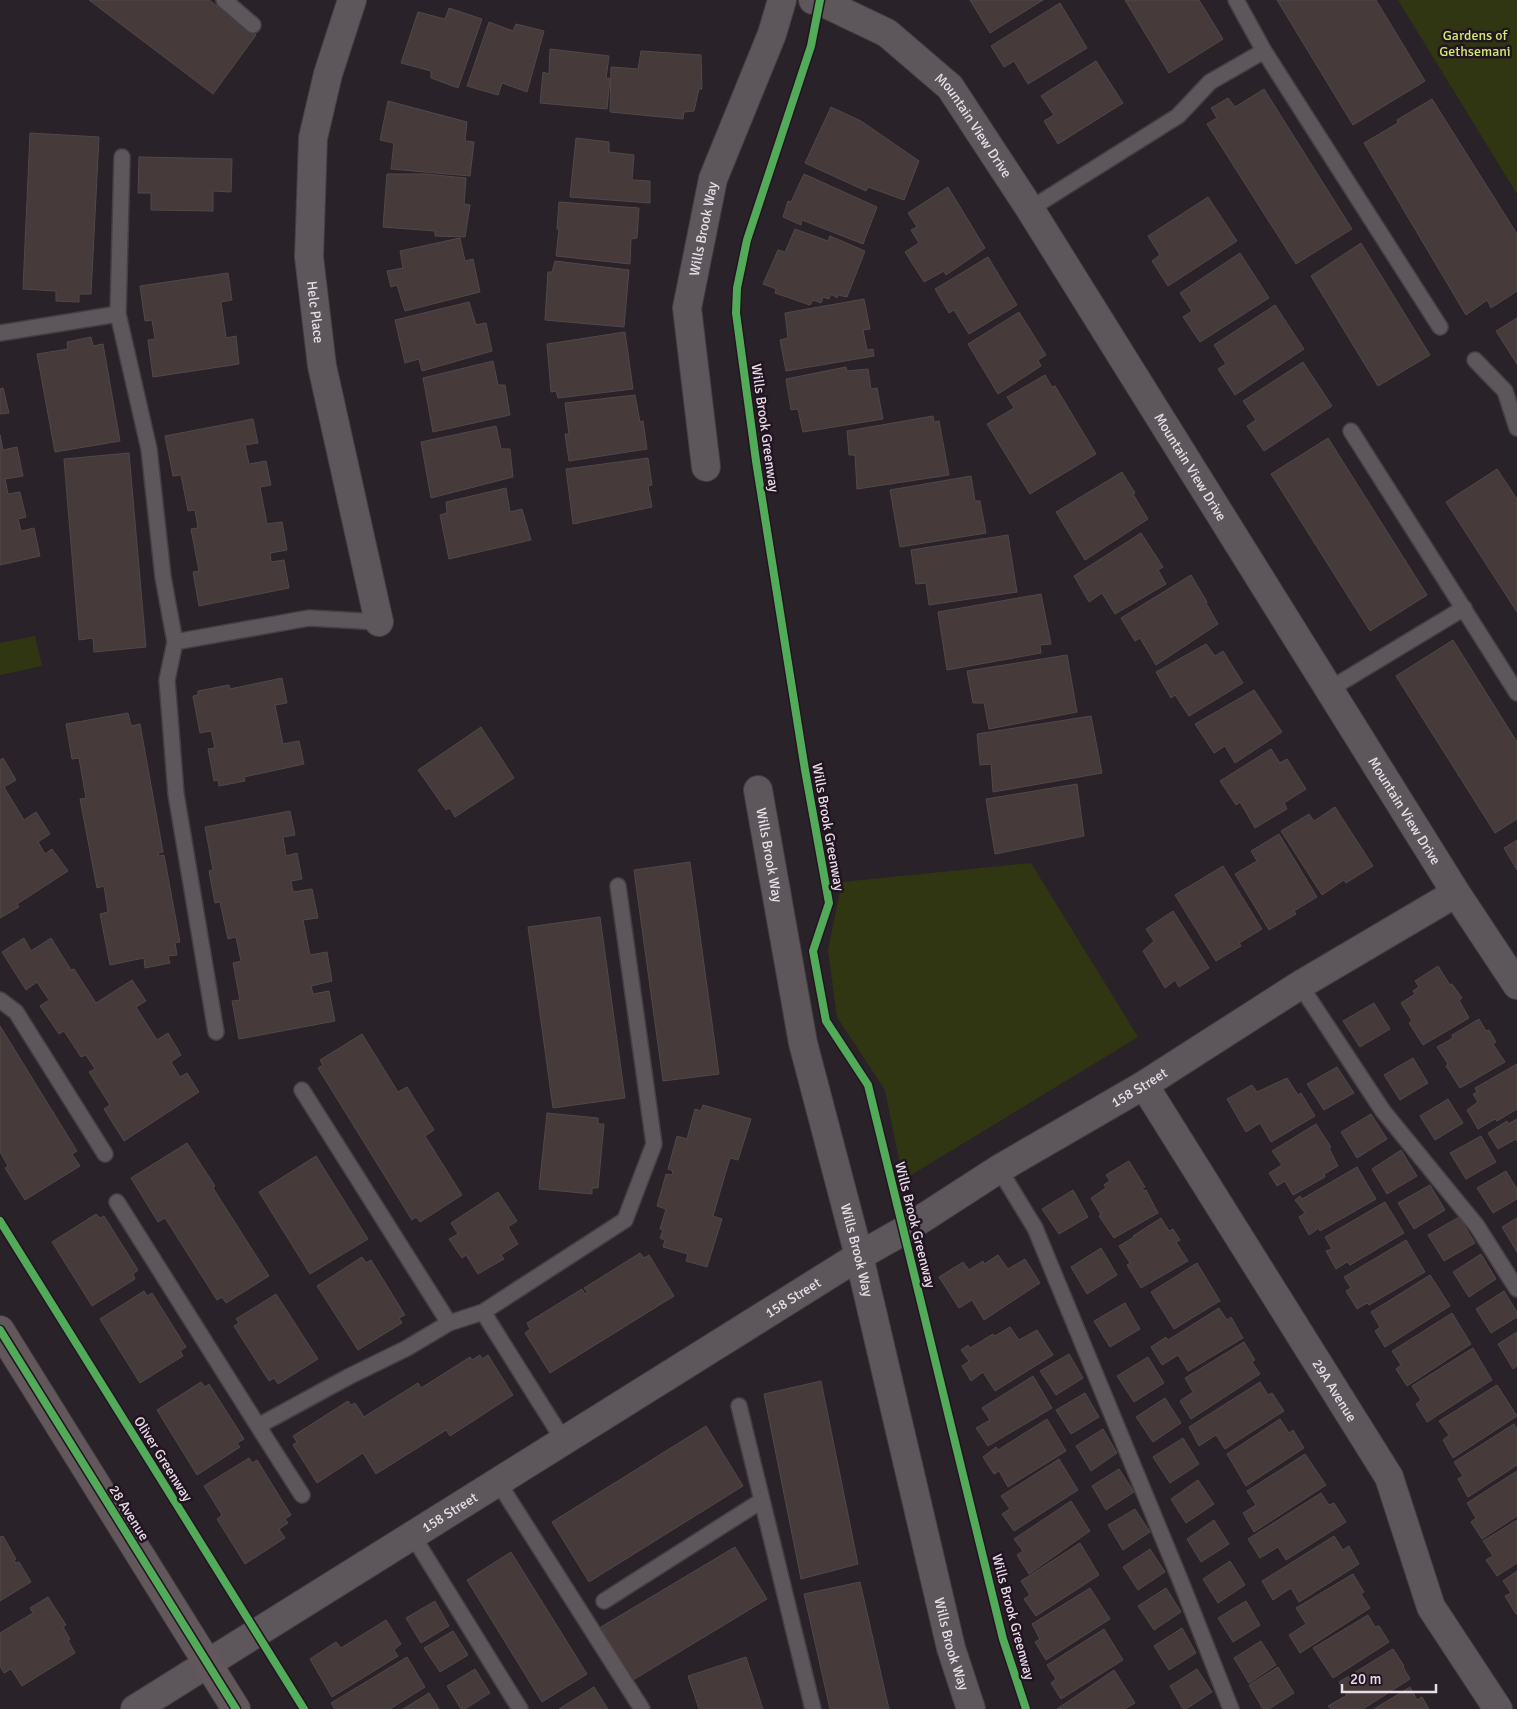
<svg xmlns="http://www.w3.org/2000/svg" width="1517" height="1709" viewBox="0 0 1517 1709" font-family="Signika,sans-serif">
<rect width="100%" height="100%" fill="#2a2229"/>
<!-- green -->
<path fill="#303611" d="M1398,0H1517V194Z
M35,636L42,666L0,675V643Z
M1031,863L1138,1037L903,1180L885,1090L837,1017L828,950L842,882Z"/>
<!-- building -->
<path fill="#463a3a" stroke="#504849" d="M89,0H209L256,35L213,94Z
M970,0H1043L990,33Z
M1125,0H1199L1223,39L1169,73Z
M1277,0H1376L1425,81L1353,125Z
M1060,3L1087,48L1028,84L1014,61L1004,67L991,46Z
M449,8L482,19L458,88L431,78V71L401,63L418,12L445,19Z
M489,22L513,31L516,24L544,31L527,92L502,83L498,95L467,86Z
M550,49L609,56L606,79L610,78L607,109L540,103L543,72L549,74Z
M641,51L701,55L702,89H699L694,111L684,112L683,119L610,112L611,67L638,69Z
M1096,61L1123,103L1058,144L1044,121L1054,115L1041,96Z
M1264,89L1352,229L1296,264L1207,124L1217,118L1211,108L1228,98L1235,107Z
M1432,99L1517,234V291L1491,308L1487,300L1466,315L1364,143L1398,123L1397,120Z
M388,101L467,122L465,141L474,142L470,176L391,169L394,143L380,140Z
M831,107L861,121L919,161L904,200L868,187L866,191L805,163Z
M30,133L99,137L91,294H79V302L56,301V291L23,289Z
M576,138L609,142V152L634,155L632,180L650,181V203L570,197Z
M139,157L232,159L231,192L213,191V211L151,210V193H138Z
M387,174H426L466,178L464,204L470,205L465,237L435,236V231L383,227Z
M804,174L877,207L863,244L802,220L801,225L783,217L788,201L791,202Z
M948,187L985,248L946,275L944,271L924,282L905,252L919,243L911,230L917,227L908,213Z
M1208,197L1237,241L1168,286L1152,261L1160,255L1148,236Z
M559,202L639,208L637,238L631,239L630,264L556,256L559,229H557Z
M795,229L828,241L830,236L865,251L847,297L838,295L837,298L831,294L829,299L823,297L821,303L813,300L810,305L775,293L776,289L763,284L778,250L785,252Z
M460,238L465,261L473,259L480,292L405,311L397,285L391,287L387,271L403,268L400,251Z
M1361,243L1430,355L1378,386L1311,276Z
M1240,253L1269,298L1200,342L1183,317L1192,311L1180,293Z
M988,257L1017,305L969,334L954,310L949,313L935,289Z
M555,261L629,270L624,327L545,320L548,272H552Z
M228,273L232,300L221,302L226,338L236,336L239,364L153,377L148,340L155,339L152,320L145,321L140,286Z
M864,299L870,329L863,330L867,350L873,349L874,356L786,371L780,340L788,338L785,313Z
M469,302L476,325L486,323L492,351L422,371L419,359L405,363L395,320Z
M1275,305L1304,349L1235,395L1218,369L1226,364L1214,345Z
M1019,312L1046,355L1038,360L1041,366L998,394L968,344Z
M1517,318V364L1496,331Z
M625,332L633,389L558,398L556,391L551,392L547,344Z
M91,337L93,346L103,344L120,441L55,452L37,354L68,349L67,342Z
M493,361L498,385H505L510,415L433,432L423,378Z
M1303,362L1332,406L1264,451L1247,426L1256,420L1243,401Z
M846,367L847,371L868,369L871,389L877,388L883,419L803,432L798,409L791,410L786,379Z
M1045,375L1052,387L1055,386L1096,454L1030,494L987,424L1014,408L1007,397Z
M3,388L9,413L0,414V389Z
M635,395L640,422L643,421L647,449L569,461L565,434H569L565,403Z
M933,416L934,422L939,421L949,475L857,489L855,455H849L847,431Z
M253,419L258,443L245,445L249,464L266,461L271,485L260,487L267,524L282,522L287,550L270,553L271,562L284,560L289,588L199,606L193,572L199,571L191,529L198,528L195,510L188,511L181,475L173,476L165,436Z
M496,426L501,449H510L513,477L431,498L421,442Z
M0,435L3,450L17,447L23,476L5,479L8,494L20,492L26,517L18,519L21,531L34,528L40,556L0,565Z
M1328,438L1427,595L1370,631L1271,474Z
M129,453L146,647L94,652L93,638L79,640L64,459Z
M648,458L652,485L648,486L652,507L573,524L566,469Z
M1497,469L1517,499V612L1446,502Z
M1122,472L1135,493L1133,494L1148,519L1085,560L1056,512Z
M971,476L975,501H980L986,533L900,547L890,490Z
M506,488L510,512L522,509L531,540L449,559L440,515L447,513L446,502Z
M1141,533L1163,567L1158,570L1166,584L1115,614L1102,593L1089,602L1074,576Z
M1008,535L1017,592L929,605L926,583L916,584L911,550Z
M1191,575L1207,602L1206,603L1218,624L1156,665L1140,638L1135,641L1121,618Z
M1041,594L1051,644L1040,645L1041,653L947,670L938,612Z
M1453,640L1517,742V819L1495,833L1396,676Z
M1206,644L1215,656L1223,651L1243,683L1189,716L1175,695L1171,698L1156,672Z
M1067,655L1077,712L989,729L984,703H973L967,671Z
M282,678L287,703L275,705L283,744L299,741L304,764L244,777L245,781L219,786L218,780L214,781L208,749L215,748L211,731L200,733L193,696L198,695V691L229,685L230,689Z
M1254,690L1282,732L1235,763L1225,746L1214,753L1195,724Z
M128,713L131,726L140,724L163,852L158,853L159,856L164,855L180,942L175,943L177,955L168,956L170,963L145,968L144,958L110,965L100,914L108,912L104,886L97,888L80,799L86,798L79,758L72,759L66,724Z
M1091,716L1102,773L993,792L991,764L980,765L977,734Z
M481,727L514,778L455,817L450,808L446,810L418,770Z
M1271,749L1280,763L1287,759L1306,789L1284,803L1287,809L1255,828L1240,802L1236,805L1220,781Z
M3,758L16,780L4,787L24,820L36,812L50,834L38,842L45,854L52,849L68,871L17,904L19,907L0,918V760Z
M1077,784L1084,836L995,854L986,799Z
M1335,807L1373,866L1346,883L1344,880L1322,895L1281,831L1309,814L1314,821Z
M290,811L295,835L283,837L286,856L297,853L302,879L291,881L293,892L312,889L318,918L303,920L310,955L327,952L332,981L311,986L313,994L329,991L335,1021L239,1039L232,1001L240,1000L233,963L241,961L236,937L228,939L220,902L215,903L209,871L213,870L205,827Z
M1279,834L1317,897L1294,911L1296,914L1269,930L1235,874L1257,861L1251,851Z
M1517,840V870L1504,848Z
M690,862L719,1074L663,1081L634,870Z
M1223,866L1262,929L1239,943L1241,946L1216,961L1175,895Z
M1173,911L1209,968L1179,987L1175,980L1165,988L1143,951L1154,941L1146,929Z
M600,917L625,1098L553,1108L528,927Z
M24,938L31,951L51,938L71,970L74,969L96,1003L132,980L146,1001L136,1007L157,1040L168,1033L181,1055L171,1062L180,1077L187,1073L199,1092L124,1141L104,1109L110,1105L89,1072L95,1069L86,1055L81,1057L64,1031L59,1034L40,1006L49,1000L37,982L26,990L2,952Z
M1438,966L1450,985L1452,984L1462,998L1459,1000L1469,1018L1423,1045L1409,1023L1412,1021L1401,1003L1415,994L1413,991L1419,987L1415,981Z
M1374,1003L1390,1029L1360,1047L1343,1021Z
M1479,1019L1486,1031L1489,1030L1496,1042L1493,1044L1505,1062L1460,1088L1446,1066L1448,1064L1437,1047L1453,1038L1452,1035Z
M0,1026L77,1151L72,1154L80,1166L25,1200L5,1168L8,1166L0,1152Z
M362,1034L398,1092L407,1087L434,1130L425,1136L462,1195L420,1222L416,1217L412,1220L318,1068L323,1065L320,1060Z
M1413,1058L1428,1083L1400,1100L1384,1075Z
M1517,1064V1109L1497,1121L1495,1119L1478,1129L1467,1110L1478,1102L1473,1094L1477,1093L1475,1088Z
M1337,1067L1354,1093L1324,1110L1307,1084Z
M1287,1078L1298,1095L1301,1093L1315,1116L1271,1142L1260,1123L1246,1132L1227,1099L1252,1085L1257,1092Z
M1448,1099L1463,1123L1435,1140L1420,1116Z
M703,1105L751,1119L738,1160L730,1158L713,1216L722,1219L707,1267L686,1261L688,1254L663,1247L665,1240L660,1238L663,1230L660,1229L666,1209L657,1206L666,1174L672,1175L673,1171L668,1169L677,1136L687,1139L695,1109L701,1111Z
M547,1113L598,1118V1124H604L598,1188H592V1194L539,1189Z
M1371,1114L1387,1139L1357,1158L1341,1132Z
M1517,1119V1141L1516,1139L1498,1149L1488,1133L1507,1121L1508,1124Z
M1316,1124L1331,1147L1329,1148L1338,1166L1324,1174L1325,1177L1293,1195L1285,1181L1277,1186L1269,1173L1282,1165L1272,1151Z
M1481,1136L1496,1162L1466,1179L1450,1153Z
M187,1143L215,1186L213,1188L269,1276L226,1303L222,1297L217,1300L165,1218L158,1222L131,1178Z
M1401,1150L1417,1176L1387,1194L1372,1169Z
M316,1156L368,1239L310,1274L259,1192Z
M1129,1161L1145,1187L1142,1189L1144,1191L1146,1190L1158,1213L1114,1238L1099,1216L1101,1215L1091,1198L1106,1188L1104,1185L1110,1181L1106,1175Z
M1357,1167L1376,1199L1320,1231L1319,1228L1309,1235L1299,1217L1305,1213L1295,1200L1300,1196L1302,1199Z
M1506,1171L1517,1189V1199L1493,1213L1477,1188Z
M1430,1185L1445,1210L1414,1229L1398,1203Z
M1073,1190L1088,1217L1059,1234L1042,1209Z
M498,1192L517,1221L508,1227L518,1244L501,1255L504,1259L478,1274L466,1255L462,1258L449,1239L458,1234L451,1223Z
M1385,1202L1404,1233L1350,1265L1347,1262L1336,1269L1326,1251L1332,1249L1325,1237Z
M96,1214L100,1218L104,1216L138,1270L133,1274L135,1279L92,1306L52,1242Z
M1459,1217L1475,1243L1444,1261L1428,1235Z
M1161,1218L1169,1231L1173,1229L1180,1240L1176,1242L1188,1261L1141,1288L1127,1265L1130,1263L1119,1246L1134,1237L1133,1236Z
M1517,1218V1252L1502,1227Z
M1406,1240L1425,1272L1369,1305L1367,1303L1357,1309L1346,1291L1351,1288L1344,1277Z
M1101,1248L1117,1275L1087,1294L1071,1267Z
M640,1253L644,1258L649,1255L674,1296L550,1373L525,1333L530,1329L527,1323L582,1289L585,1294L588,1293L584,1288Z
M1481,1254L1496,1279L1469,1297L1453,1272Z
M998,1255L1008,1269L1025,1259L1040,1283L984,1320L972,1300L959,1308L939,1277L963,1262L969,1270L983,1261L984,1264Z
M362,1257L366,1263L371,1260L405,1315L399,1318L402,1323L358,1350L317,1286Z
M1197,1263L1220,1301L1174,1329L1151,1292Z
M1430,1275L1450,1306L1385,1347L1375,1331L1380,1327L1371,1312Z
M144,1291L147,1296L152,1293L186,1347L180,1351L183,1356L140,1383L100,1319Z
M1504,1291L1517,1312V1317L1491,1333L1476,1309Z
M276,1294L318,1359L278,1384L274,1378L269,1381L234,1326L239,1323L236,1319Z
M1125,1303L1140,1329L1110,1347L1094,1321Z
M1219,1308L1227,1320L1231,1317L1243,1338L1188,1371L1178,1355L1162,1365L1151,1347L1166,1337L1168,1340Z
M1452,1313L1471,1344L1407,1386L1396,1369L1401,1365L1392,1351Z
M1010,1327L1019,1340L1037,1330L1053,1355L995,1391L983,1372L971,1381L962,1366L969,1361L961,1350L968,1345L970,1348L993,1334L995,1336Z
M1517,1332V1366L1513,1369L1498,1344Z
M1244,1342L1255,1360L1252,1362L1260,1374L1191,1419L1180,1401L1193,1392L1185,1378Z
M1473,1348L1492,1380L1427,1422L1416,1404L1421,1400L1412,1386Z
M1069,1354L1083,1378L1056,1395L1040,1371Z
M480,1355L482,1359L488,1355L513,1395L450,1436L446,1430L376,1474L363,1453L317,1483L293,1445L297,1442L293,1436L348,1401L351,1405L355,1403L364,1417L418,1383L421,1388L470,1357L472,1360Z
M1148,1357L1164,1383L1134,1402L1117,1376Z
M1033,1376L1052,1408L988,1446L976,1428L990,1420L982,1408Z
M821,1381L858,1564L801,1579L764,1394Z
M201,1382L205,1387L209,1384L244,1439L237,1443L240,1447L197,1475L157,1410Z
M1260,1382L1268,1395L1272,1393L1284,1411L1225,1449L1216,1435L1199,1446L1189,1427Z
M1497,1385L1517,1416L1453,1458L1443,1440L1449,1435L1439,1421Z
M1085,1393L1099,1417L1071,1434L1056,1410Z
M1165,1398L1181,1423L1153,1442L1136,1417Z
M1047,1419L1066,1451L1008,1487L999,1471L994,1474L983,1457L996,1447L998,1450Z
M1280,1419L1289,1433L1293,1430L1304,1448L1246,1486L1227,1454Z
M1514,1424L1517,1429V1465L1468,1497L1458,1479L1463,1476L1454,1462Z
M706,1426L743,1486L589,1582L552,1522Z
M1103,1429L1117,1453L1091,1471L1076,1446Z
M1183,1438L1199,1464L1170,1483L1153,1457Z
M1305,1454L1326,1485L1254,1532L1243,1513L1256,1505L1247,1491Z
M249,1458L252,1463L257,1460L291,1515L285,1519L288,1523L279,1529L285,1538L245,1564L217,1519L222,1515L204,1486Z
M1059,1459L1078,1490L1014,1531L1002,1514L1010,1509L1001,1496Z
M1119,1469L1134,1492L1106,1510L1092,1486Z
M1517,1471V1516L1482,1539L1471,1522L1476,1518L1467,1503Z
M1198,1480L1214,1504L1186,1523L1171,1499Z
M1321,1493L1329,1505L1334,1503L1346,1522L1286,1560L1278,1547L1260,1558L1248,1539Z
M1071,1501L1090,1531L1029,1574L1017,1555L1023,1551L1014,1539Z
M1135,1509L1150,1532L1123,1550L1108,1525Z
M1214,1520L1229,1544L1201,1562L1187,1539Z
M1517,1520V1563L1497,1576L1486,1560L1493,1556L1483,1541Z
M3,1536L16,1559L14,1560L16,1563L19,1562L31,1582L0,1601V1537Z
M1334,1536L1343,1550L1349,1546L1359,1564L1299,1602L1291,1588L1273,1600L1262,1581Z
M1080,1543L1099,1575L1036,1616L1024,1599L1030,1595L1021,1581Z
M735,1547L767,1599L633,1680L601,1627Z
M1150,1549L1165,1572L1138,1590L1123,1567Z
M511,1552L587,1674L542,1702L467,1580Z
M1230,1561L1245,1585L1218,1603L1203,1579Z
M1517,1571V1614H1516L1505,1596L1511,1593L1503,1581Z
M1353,1574L1364,1592L1361,1594L1370,1608L1300,1653L1289,1635L1306,1624L1296,1608Z
M860,1582L889,1709H830L804,1594Z
M1090,1588L1110,1619L1046,1660L1035,1642L1040,1639L1032,1624Z
M1166,1588L1181,1612L1154,1630L1138,1606Z
M48,1597L66,1625L63,1627L70,1639L68,1640L75,1653L22,1686L11,1669L4,1673L0,1666V1633L33,1613L30,1608Z
M435,1601L449,1626L421,1643L406,1618Z
M1246,1601L1260,1625L1233,1642L1218,1618Z
M1368,1615L1375,1627L1379,1626L1389,1642L1333,1678L1313,1648Z
M386,1620L401,1644L394,1650L398,1656L332,1697L310,1659L336,1642L341,1648Z
M1182,1628L1196,1653L1169,1670L1154,1646Z
M1104,1629L1123,1660L1061,1699L1051,1683L1056,1679L1047,1665Z
M453,1631L468,1655L440,1672L424,1648Z
M1261,1641L1276,1665L1249,1683L1234,1658Z
M1393,1649L1404,1666L1403,1667L1410,1679L1363,1709H1331L1328,1706L1347,1695L1339,1682Z
M407,1657L425,1687L390,1709H335L331,1703Z
M746,1657L763,1709H699L688,1676Z
M1278,1667L1294,1693L1269,1709H1263L1249,1685Z
M475,1669L490,1693L465,1709H461L447,1686Z
M1197,1669L1212,1692L1186,1709H1183L1170,1686Z
M1114,1670L1135,1703L1125,1709H1057Z
M594,1687L608,1709H559Z
M1410,1687L1417,1700L1422,1697L1429,1709H1374Z
M429,1693L439,1709H403Z"/>
<g fill="none" stroke-linecap="round" stroke-linejoin="round">
<defs>
<path id="lane" d="M224,0L253,25
M1236,0L1264,51L1440,327
M122,157L118,314L149,449L163,577L175,642L167,680L176,794L216,1032
M1030,209L1178,116L1210,82L1264,51
M0,333L118,314
M1475,360L1505,391L1517,428
M1351,431L1517,693
M175,642L309,618L379,622
M1330,689L1464,608
M1300,985L1383,1111L1477,1226L1517,1289
M0,1000L16,1012L105,1154
M302,1090L449,1323
M999,1169L1035,1228L1179,1577L1231,1709
M117,1202L258,1426L348,1377L407,1348L449,1323L483,1312
M739,1406L813,1709
M258,1426L302,1495
M564,1441L483,1312L625,1220L654,1144L618,886
M498,1482L642,1709
M413,1536L520,1709
M604,1601L761,1501"/>
<g id="street">
<path id="s1" d="M352,0L328,74L313,138L309,257L322,366L379,622"/>
<path id="s2" d="M813,0L820,1L887,33L950,87L1030,209L1456,893L1517,985"/>
<path id="s3" d="M706,467L687,308L713,179L772,34L782,0"/>
<path id="s4" d="M758,790L803,1043L859,1256L951,1648L971,1709"/>
<path id="s5" d="M1144,1085L1389,1477L1431,1607L1498,1709"/>
<path id="s6" d="M135,1709L859,1256L903,1231L999,1169L1144,1085L1300,985L1456,893"/>
</g>
<path id="secondary" d="M0,1330L236,1709"/>
</defs>
<!-- lane casing -->
<use href="#lane" stroke="#453e44" stroke-width="18"/>
<!-- street casing -->
<use href="#street" stroke="#453e44" stroke-width="30"/>
<!-- secondary casing -->
<use href="#secondary" stroke="#453e44" stroke-width="30"/>
<!-- lane -->
<use href="#lane" stroke="#5d575c" stroke-width="15"/>
<!-- street -->
<use href="#street" stroke="#5d575c" stroke-width="28"/>
<!-- secondary -->
<use href="#secondary" stroke="#62585b" stroke-width="28"/>
<defs>
<path id="cycleway" d="M820,0L811,46L747,240L737,288L736,313L756,461L805,770L829,903L813,951L826,1021L868,1085L1003,1639L1026,1709
M0,1221L304,1709
M0,1330L236,1709"/>
</defs>
<!-- cycleway casing -->
<use href="#cycleway" stroke="#231422" stroke-width="11"/>
<!-- cycleway -->
<use href="#cycleway" stroke="#51ab58" stroke-width="8"/>
</g>
<g text-anchor="middle" dominant-baseline="central" stroke-width="5" stroke-linejoin="round" paint-order="stroke">
<!-- park labels -->
<g font-size="14" fill="#cfea6c" stroke="#231422">
<text x="1475" y="35">Gardens of<tspan x="1475" dy="16">Gethsemani</tspan></text>
</g>
<!-- street labels -->
<g font-size="14" fill="#e8dde7" stroke="#231422">
<text stroke="none"><textPath href="#s2" startOffset="209">Mountain View Drive</textPath></text>
<text stroke="none"><textPath href="#s3" startOffset="241">Wills Brook Way</textPath></text>
<text stroke="none"><textPath href="#s1" startOffset="318">Helc Place</textPath></text>
<text transform="translate(765 428) rotate(82)">Wills Brook Greenway</text>
<text stroke="none"><textPath href="#s2" startOffset="614">Mountain View Drive</textPath></text>
<text stroke="none"><textPath href="#s2" startOffset="1019">Mountain View Drive</textPath></text>
<text transform="translate(828 827) rotate(80)">Wills Brook Greenway</text>
<text stroke="none"><textPath href="#s4" startOffset="66">Wills Brook Way</textPath></text>
<text stroke="none"><textPath href="#s6" startOffset="1181">158 Street</textPath></text>
<text transform="translate(915 1225) rotate(76)">Wills Brook Greenway</text>
<text stroke="none"><textPath href="#s4" startOffset="471">Wills Brook Way</textPath></text>
<text stroke="none"><textPath href="#s6" startOffset="776">158 Street</textPath></text>
<text stroke="none"><textPath href="#s5" startOffset="360">29A Avenue</textPath></text>
<text transform="translate(163 1459) rotate(58)">Oliver Greenway</text>
<text stroke="none"><textPath href="#s6" startOffset="371">158 Street</textPath></text>
<text transform="translate(129 1513) rotate(58)">28 Avenue</text>
<text transform="translate(1013 1617) rotate(75)">Wills Brook Greenway</text>
<text stroke="none"><textPath href="#s4" startOffset="876">Wills Brook Way</textPath></text>
</g>
</g>
<!-- scale -->
<path d="M1342 1684v8h94v-8" fill="none" stroke="#e8dde7" stroke-width="2.5"/>
<text x="1350" y="1684" font-size="15" fill="#e8dde7" stroke="#231422" stroke-width="4" paint-order="stroke">20 m</text>
</svg>
